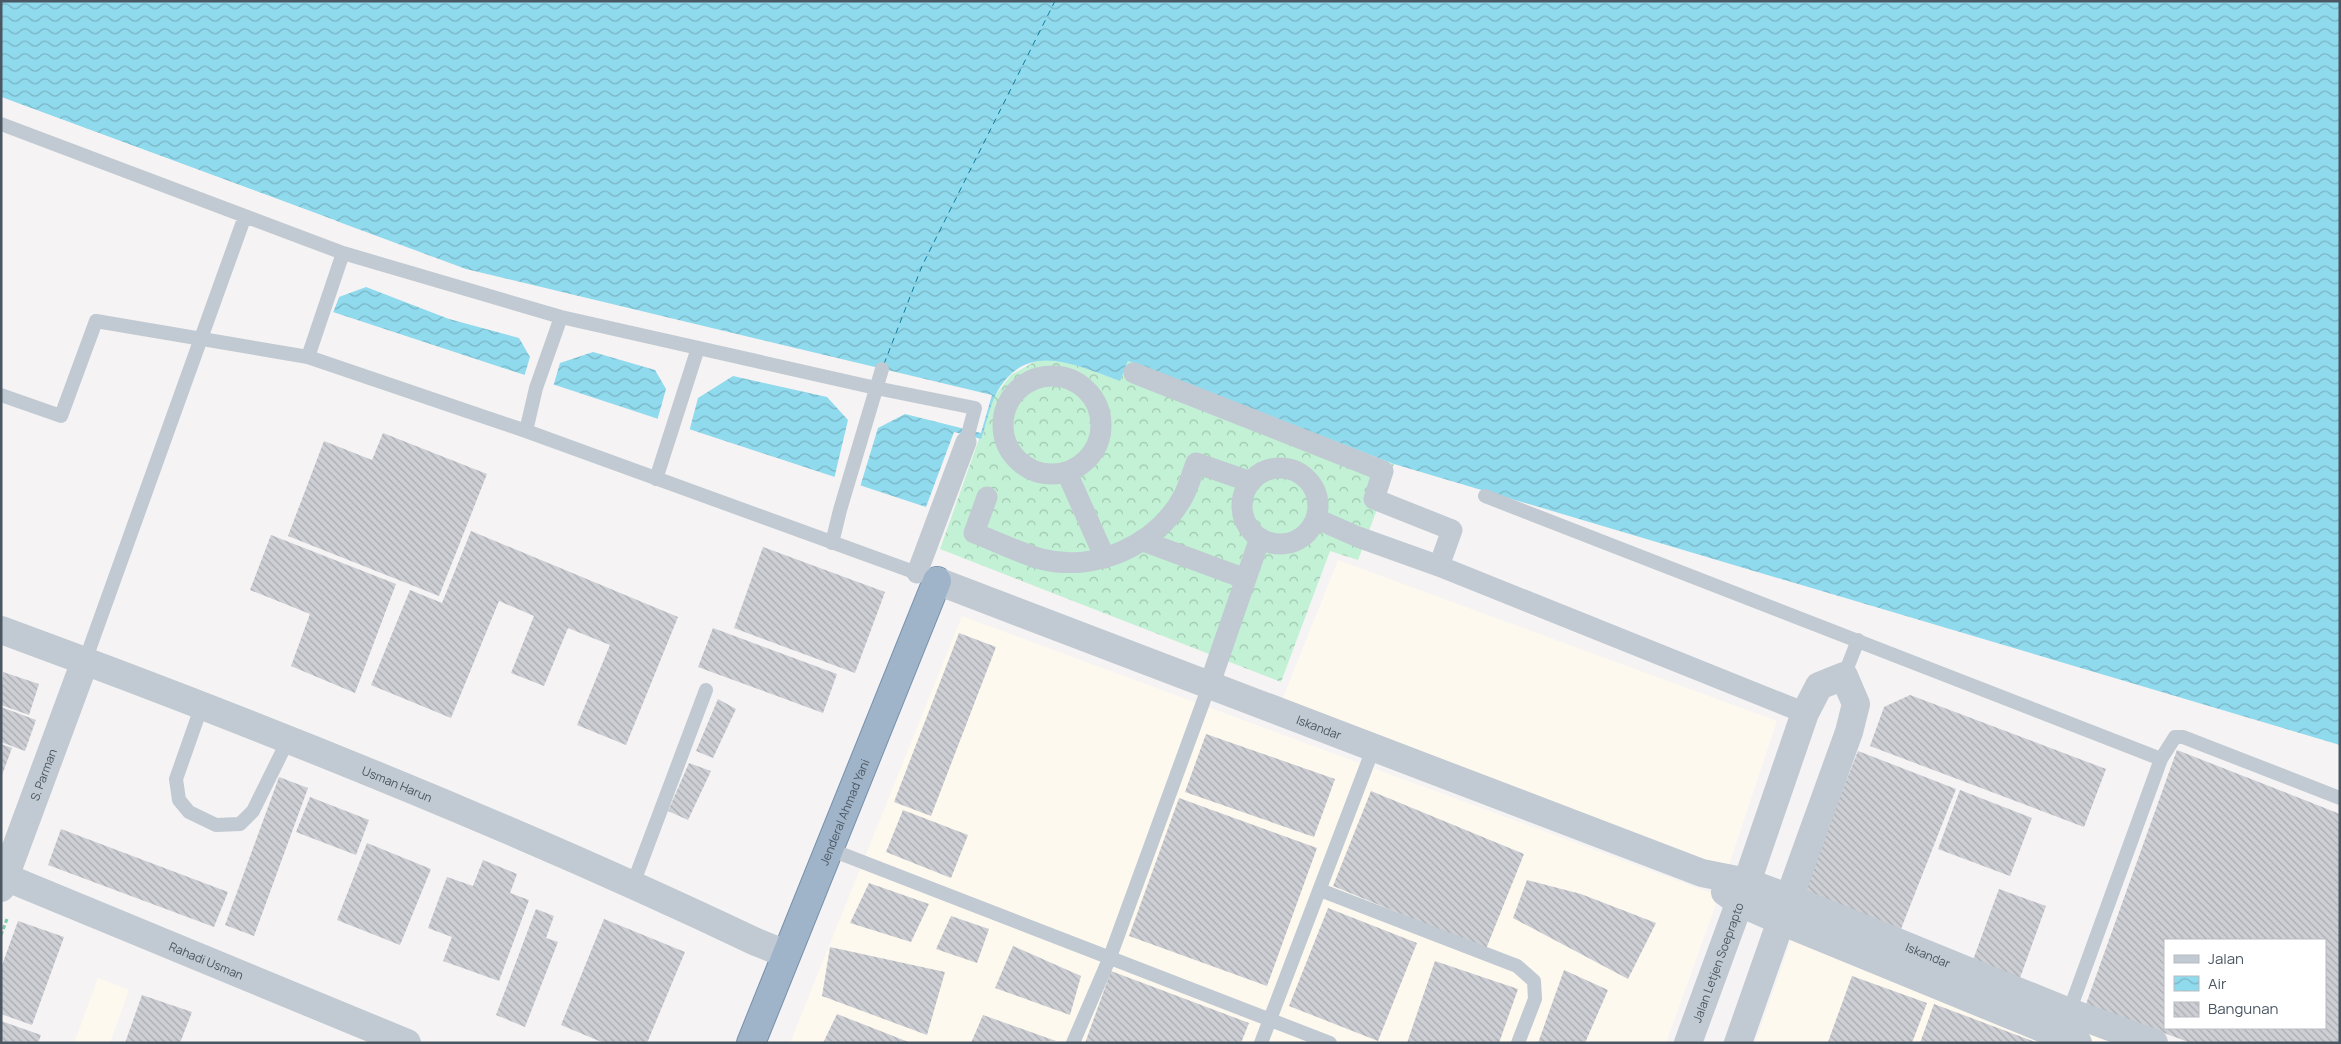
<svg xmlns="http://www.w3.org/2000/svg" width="2341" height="1044" viewBox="0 0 2341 1044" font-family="Manrope,sans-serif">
<defs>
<pattern id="forest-crowns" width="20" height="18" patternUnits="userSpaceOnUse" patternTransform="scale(1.25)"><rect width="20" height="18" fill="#c3f1d5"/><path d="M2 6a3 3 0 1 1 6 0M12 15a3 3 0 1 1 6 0" fill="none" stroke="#a0c6b0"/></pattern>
<pattern id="water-waves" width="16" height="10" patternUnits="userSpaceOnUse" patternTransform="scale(1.25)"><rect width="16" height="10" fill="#90daee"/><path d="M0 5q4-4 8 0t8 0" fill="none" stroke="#78b4c4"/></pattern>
<pattern id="building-back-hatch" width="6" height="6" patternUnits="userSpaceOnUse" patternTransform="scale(1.25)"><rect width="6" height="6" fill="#cdcfd5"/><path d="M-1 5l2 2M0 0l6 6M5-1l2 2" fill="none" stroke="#a8abb0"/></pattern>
</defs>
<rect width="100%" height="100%" fill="#f5f3f3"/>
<!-- commercial -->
<path fill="#fdf9ef" d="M1338,560L1777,721L1727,871L1282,700Z
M962,616L1719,896L1666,1043H790Z
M1797,924L2116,1043H1755Z
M98,978L129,990L110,1043H74Z"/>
<!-- forest -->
<path fill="url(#forest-crowns)" d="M1047,359L1061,360L1119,380L1128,361L1394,464L1358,560L1330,551L1281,682L940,549L994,397L1011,375L1034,362Z"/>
<!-- water -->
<path fill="url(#water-waves)" d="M1,1H2340V745L1394,464L1128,361L1120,381C1074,365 1025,338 995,396C989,409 986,425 981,439L954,432L926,507L333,312L339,297L337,221L1,97Z"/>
<!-- pier -->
<path fill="#f5f3f3" d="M1,97L466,269L992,395L981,433L905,414L878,428L860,487L834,479L848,420L827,397L733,376L698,398L689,432L657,421L666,389L655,370L593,352L560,363L553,387L524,377L530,357L519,338L449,319L366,287L339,297L332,315L331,312L337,296L335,223L1,99Z"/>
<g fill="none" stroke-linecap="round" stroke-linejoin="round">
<!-- ferry -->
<path stroke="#0c7c9b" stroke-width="1" stroke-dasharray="6 5" stroke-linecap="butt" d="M884,364L922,266L1055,1"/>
</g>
<!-- building -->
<path fill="url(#building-back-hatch)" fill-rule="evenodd" d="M383,433L487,474L439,596L288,536L324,441L372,460Z
M471,531L678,617L626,745L577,725L610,645L568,628L544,686L511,673L534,616L499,601L451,718L371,685L410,590L442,603Z
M271,535L396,584L355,693L291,666L310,614L250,590Z
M763,547L885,592L855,673L734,628Z
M713,628L837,674L823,713L698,667Z
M959,633L996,647L931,816L894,802Z
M3,672L39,684L29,715L1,705Z
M1910,695L2106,769L2084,827L1870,746L1884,707Z
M718,699L736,709L713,758L696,751Z
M1,707L36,720L25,751L1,742Z
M1206,734L1335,779L1314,837L1185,792Z
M1,744L12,748L1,778Z
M2177,750L2340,814V1043H2191L2086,1004ZM2165,940H2325V1028H2165Z
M1858,751L1956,789L1899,934L1801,895Z
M689,763L711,771L688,820L668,811Z
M279,777L308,788L254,936L225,925Z
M1960,790L2032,818L2010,876L1938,849Z
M1371,791L1524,854L1486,949L1333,886Z
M310,797L369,820L356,855L296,832Z
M1179,798L1317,848L1267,986L1129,936Z
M903,810L968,835L951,878L886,852Z
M61,829L228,892L214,927L48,865Z
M367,843L431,869L400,945L337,920Z
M483,860L517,874L510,893L529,900L499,981L443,961L452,937L428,928L447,877L473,886Z
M1527,880L1581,894L1656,923L1628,979L1513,918Z
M869,883L929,904L911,942L850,923Z
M1999,889L2046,906L2020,978L1973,960Z
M1328,908L1417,943L1378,1041L1289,1006Z
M536,909L554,916L546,938L558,942L525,1027L496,1015Z
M951,916L989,929L977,963L936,949Z
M604,919L685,952L647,1043H604L561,1025Z
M18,921L64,937L32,1025L1,1014V968Z
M1013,946L1081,976L1070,1015L995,988Z
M830,947L945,972L927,1035L822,996Z
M1435,961L1518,989L1499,1043H1407Z
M1564,970L1608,990L1585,1043H1538Z
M1111,971L1249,1023L1241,1043H1085Z
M1852,976L1927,1003L1912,1043L1828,1042Z
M142,995L192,1012L180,1043H125Z
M1934,1004L2038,1043H1920Z
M837,1014L911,1043H823Z
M983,1015L1056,1041L971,1043Z
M1,1021L41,1035L38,1043H1Z"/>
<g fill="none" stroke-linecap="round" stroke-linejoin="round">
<defs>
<g id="trunk">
<path id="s7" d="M751,1043L937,581"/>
</g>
</defs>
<!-- trunk casing -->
<use href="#trunk" stroke="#7690ad" stroke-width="30"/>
<!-- path -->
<path stroke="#7ad0a6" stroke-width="3" stroke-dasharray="4 2.5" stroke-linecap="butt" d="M1,935L7,919"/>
<!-- service -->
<path stroke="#c1cad2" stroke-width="14" d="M1,124L343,253L561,317L876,388L975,408L966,442
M308,357L343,253
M1,395L61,416L96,321L308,357L526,431L925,576
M526,431L536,388L561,317
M656,479L698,348
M1485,496L2161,759
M832,543L840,510L882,369
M85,661L245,216
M1844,676L1858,640
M202,705L176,779L179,800L189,812L216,825L240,824L253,811L288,740
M829,849L1330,1043
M633,884L706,690
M1320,890L1517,966L1534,981L1535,999L1518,1043
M2069,1012L2161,759L2175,737H2183L2340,798
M1073,1043L1110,957L1209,686
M1261,1043L1373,749"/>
<!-- pedestrian -->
<path stroke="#c1cad2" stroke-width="21" d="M1134,373L1383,471L1374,499L1452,530L1439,566
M1003 425a49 49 0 1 1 98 0a49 49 0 1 1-98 0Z
M1242 506a38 38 0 1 1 76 0a38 38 0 1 1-76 0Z
M1067,473L1105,558
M987,497L974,533C996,541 1019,553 1041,559C1095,573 1158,545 1184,495C1189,485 1192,474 1196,463L1251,482
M1317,519L1358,537L1439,566L1805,713
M1143,541L1246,579
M917,573L966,442
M1209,686L1260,538"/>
<!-- minor -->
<g stroke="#c1cad2" stroke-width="28">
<path id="s1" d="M5,877L407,1043"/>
<path id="s2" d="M1747,882L1805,713L1819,686L1844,676L1856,704L1849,732L1789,898L2069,1012L2154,1043"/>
<path id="s3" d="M1,888L85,661"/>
<path d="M1781,921L2078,1043"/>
</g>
<!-- tertiary -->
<g stroke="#c1cad2" stroke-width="28">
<path id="s4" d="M937,581L1702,873L1747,882L1789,898L1738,1043"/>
<path id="s5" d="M1,630C257,724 510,825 756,942L786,954"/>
<path d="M1725,892L1740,903L1781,921"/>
<path id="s6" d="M1688,1043L1747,882"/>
</g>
<!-- trunk -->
<use href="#trunk" stroke="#9fb4c9" stroke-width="28"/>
</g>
<g text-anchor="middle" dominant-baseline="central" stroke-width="5" stroke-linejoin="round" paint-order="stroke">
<!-- street labels -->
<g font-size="12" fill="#4a5661" stroke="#fff">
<text stroke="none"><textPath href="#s4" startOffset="409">Iskandar</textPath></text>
<text stroke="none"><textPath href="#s3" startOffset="121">S. Parman</textPath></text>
<text stroke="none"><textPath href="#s5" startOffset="425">Usman Harun</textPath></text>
<text stroke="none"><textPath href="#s7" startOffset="249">Jenderal Ahmad Yani</textPath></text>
<text stroke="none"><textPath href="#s2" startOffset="622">Iskandar</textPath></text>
<text stroke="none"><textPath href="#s1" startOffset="218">Rahadi Usman</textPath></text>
<text stroke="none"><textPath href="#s6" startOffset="86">Jalan Letjen Soeprapto</textPath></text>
</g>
</g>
<!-- border -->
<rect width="2341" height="1044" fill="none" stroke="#4a5661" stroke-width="5"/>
<!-- legend -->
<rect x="2164" y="939" width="162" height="90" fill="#ffffff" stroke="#b7bbc0"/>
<rect x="2174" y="955" width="25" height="8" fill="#c1cad2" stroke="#b7bbc0"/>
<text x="2208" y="964" font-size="15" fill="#4a5661">Jalan</text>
<rect x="2174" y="976" width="25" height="15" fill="url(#water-waves)" stroke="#b7bbc0"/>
<text x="2208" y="989" font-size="15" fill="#4a5661">Air</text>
<rect x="2174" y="1002" width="25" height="15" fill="url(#building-back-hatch)" stroke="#b7bbc0"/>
<text x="2208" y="1014" font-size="15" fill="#4a5661">Bangunan</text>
</svg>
